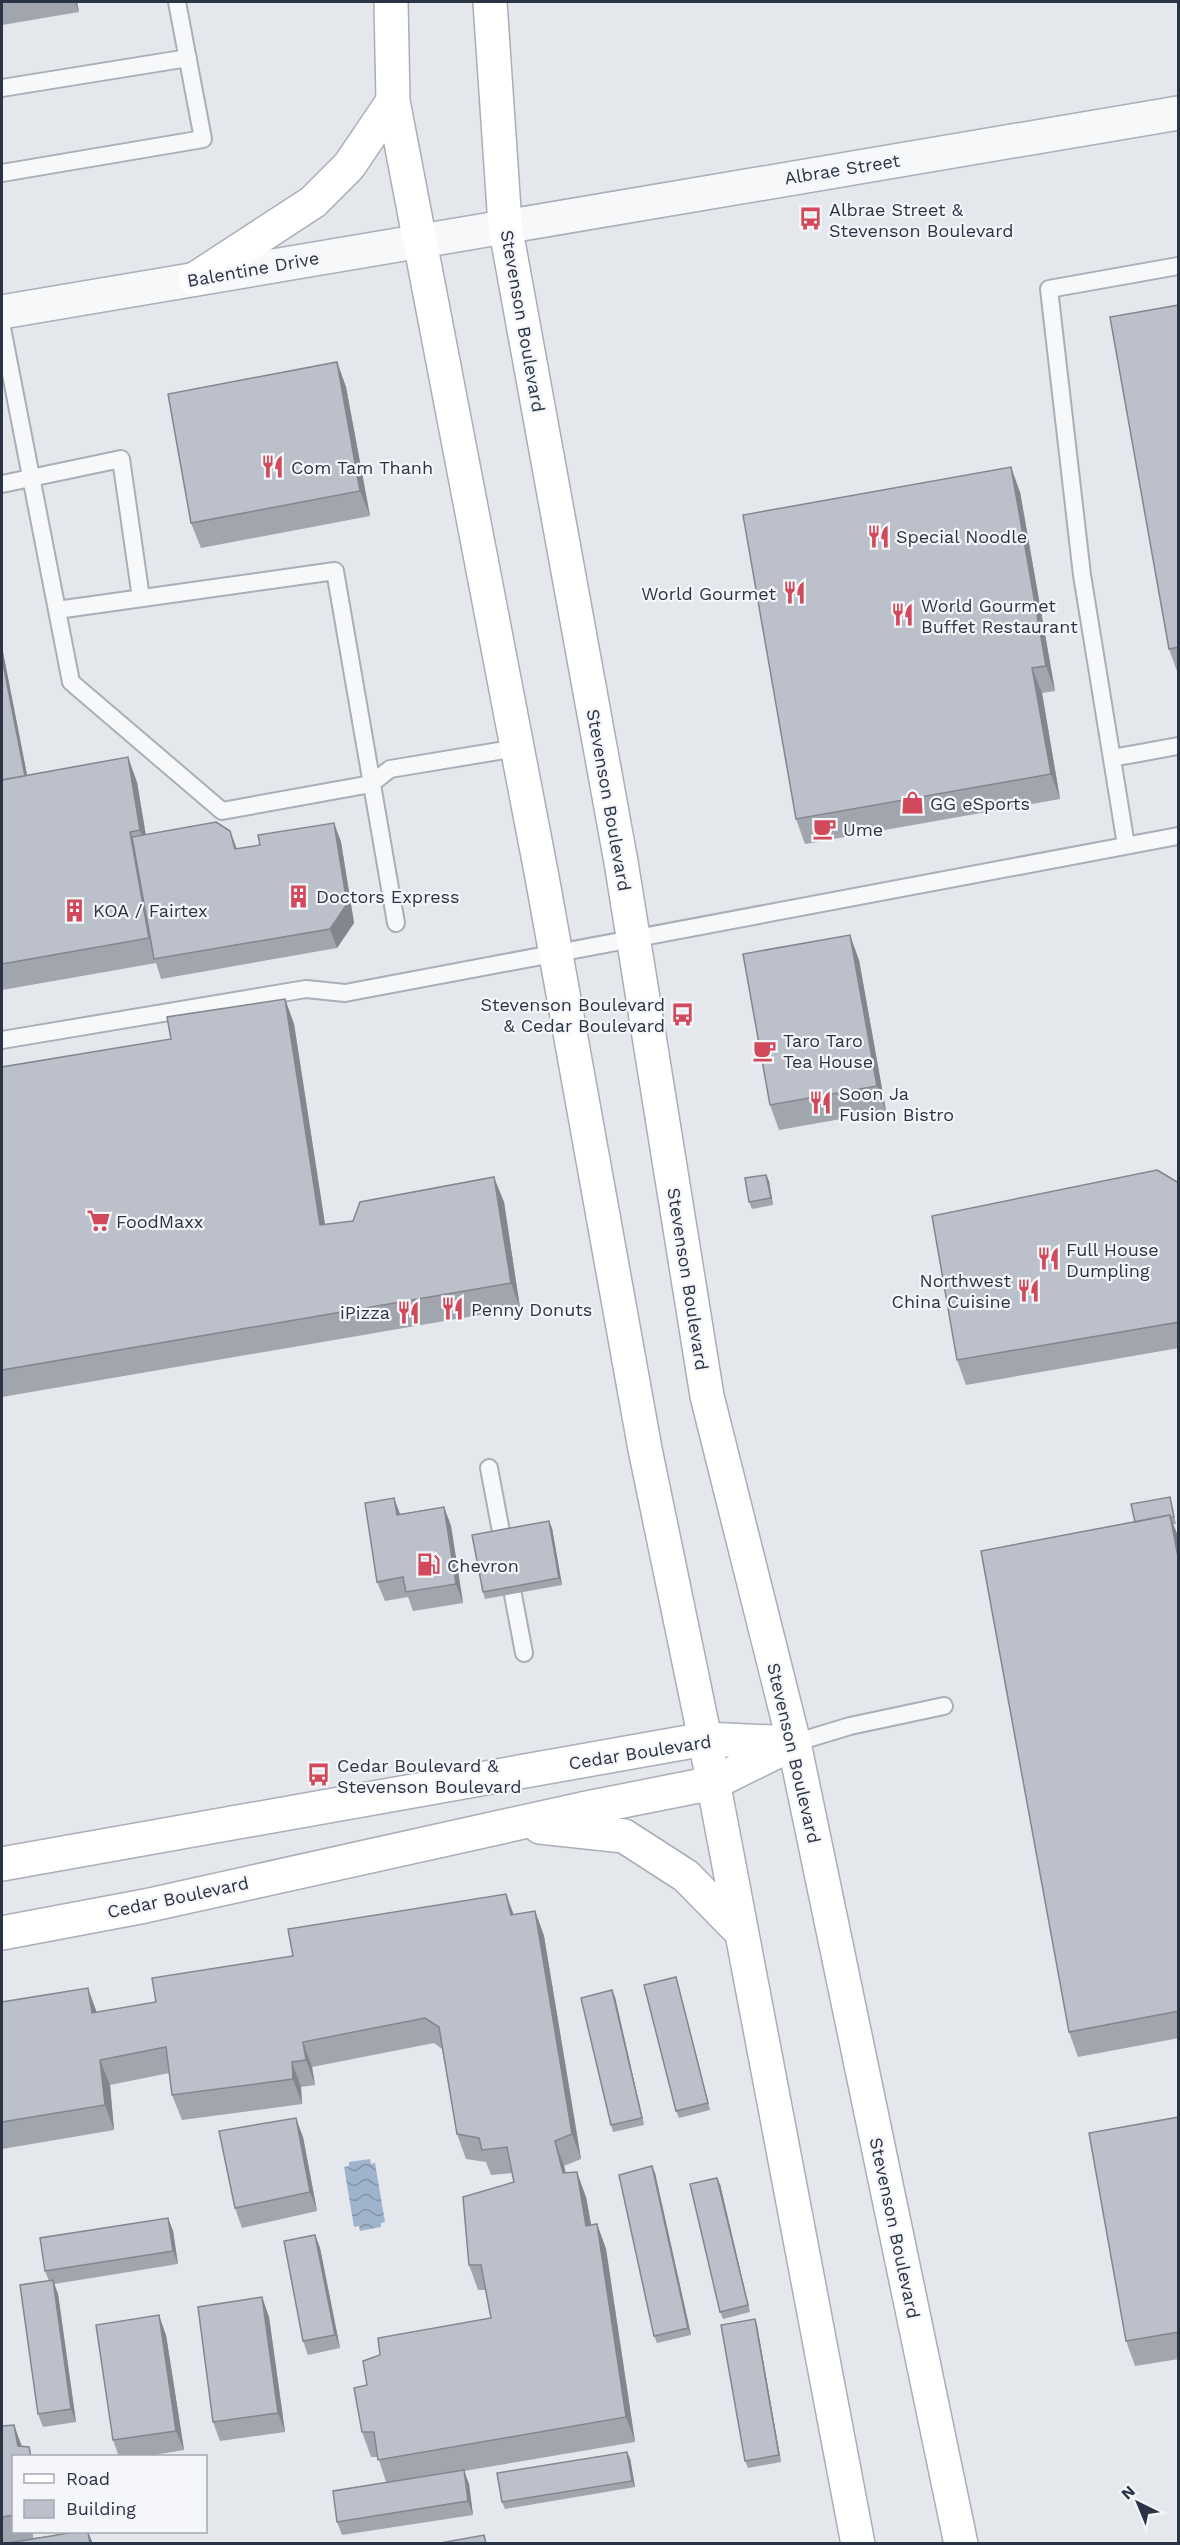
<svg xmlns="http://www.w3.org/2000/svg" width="1180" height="2545" viewBox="0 0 1180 2545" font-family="'Work Sans',sans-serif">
<defs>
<pattern id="water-waves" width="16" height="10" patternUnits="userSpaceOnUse" patternTransform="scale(1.5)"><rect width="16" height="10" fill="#9fb4cc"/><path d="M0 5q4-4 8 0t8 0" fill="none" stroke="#8293a7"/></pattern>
</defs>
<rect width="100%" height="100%" fill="#e4e7ec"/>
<!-- water -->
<path fill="url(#water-waves)" d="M370,2159L371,2164L375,2163L385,2222L381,2223V2227L360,2231L359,2226L354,2227L344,2167L349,2166V2162Z"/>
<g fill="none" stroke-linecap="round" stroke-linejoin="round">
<defs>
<path id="service" d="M2,88L188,58
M2,173L203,139L177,2
M2,328L71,682L222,811L371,784L390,769L517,748
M2,484L121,459L141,598
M57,610L335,571L396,923
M1112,758L1178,746
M1126,845L1082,575L1049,289L1178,266
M2,1040L306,989L345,993L1178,836
M489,1468L524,1653
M794,1743L850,1726L944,1706"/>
<path id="tertiary" d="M2,312L1178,113"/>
<path id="secondary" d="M391,2L393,101L542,877L645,1449L705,1739L858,2544
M490,2L505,225L621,862L707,1396L794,1743L961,2544
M195,279L313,202L349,166L393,101
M540,1827L624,1836L686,1876L741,1932
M2,1864L705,1739L792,1743
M2,1933L145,1906L582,1809L713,1783L794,1743"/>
</defs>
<!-- service casing -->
<use href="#service" stroke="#a9aeb7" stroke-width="20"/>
<!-- tertiary casing -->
<use href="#tertiary" stroke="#a9aeb7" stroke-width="36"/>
<!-- secondary casing -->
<use href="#secondary" stroke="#a9aeb7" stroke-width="36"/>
<!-- service -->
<use href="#service" stroke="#f7f8fa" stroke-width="16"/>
<!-- tertiary -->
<use href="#tertiary" stroke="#f7f8fa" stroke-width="33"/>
<!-- secondary -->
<use href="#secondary" stroke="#fff" stroke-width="33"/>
</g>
<!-- wall -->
<path fill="#a1a5ae" d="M2,2H77L79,12L2,25Z
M1179,305V674H1178L1169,649Z
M337,362L346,387L370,516L201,548L191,523Z
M1020,492L1055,691L1042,693L1060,799L805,844L796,819Z
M2,647L27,776L137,782L146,835L230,831L237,849L260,845L334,823L341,842L354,923L337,948L161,979L156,963L2,990Z
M859,960L886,1111L779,1130L770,1105Z
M285,999L294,1024L325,1225L504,1202L520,1308L2,1397V1067L171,1039Z
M766,1175L769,1181L773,1205L752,1209L749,1202Z
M1179,1183V1348L966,1385L957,1360Z
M394,1498L400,1514L444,1507L451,1526L463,1603L413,1611L408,1597L385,1601L377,1582Z
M1172,1504L1176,1524H1173L1179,1539V2038L1078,2057L1069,2032Z
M552,1528L562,1585L485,1599L483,1592Z
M506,1894L514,1915L535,1911L544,1936L581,2159L564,2166L566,2173L586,2197L591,2225L597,2224L606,2249L635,2442L464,2471L469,2484L473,2515L342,2535L337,2522L386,2482L378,2457H371L362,2432L367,2385L491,2318L486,2290H478L469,2265L514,2182L512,2173L491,2175L486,2162L466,2159L457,2134L442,2049L434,2043L312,2067L315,2085L301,2087L302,2104L182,2120L172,2095L169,2073L110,2085L114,2130L2,2149V2002L96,2012L156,2002L293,1956Z
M678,1984L710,2110L679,2118L676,2111Z
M612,1990L615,1997L644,2125L613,2132L611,2125Z
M1179,2117V2359L1135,2366L1126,2341Z
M303,2137L317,2211L242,2228L235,2208Z
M652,2166L655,2173L691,2335L657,2343L654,2336Z
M720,2184L750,2312L723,2319L720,2312Z
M168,2218L173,2231L178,2264L54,2284L58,2294L76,2422L43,2427L38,2414L49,2281L45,2271Z
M315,2235L320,2248L340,2348L308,2355L303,2341Z
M262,2297L269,2317L285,2432L220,2441L213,2422Z
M757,2325L781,2462L748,2468L745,2461Z
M166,2335L184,2450L141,2457H119L113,2440Z
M14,2425L22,2447L14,2457V2532H33V2538L88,2532L93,2544H2V2426Z
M630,2458L635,2487L505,2509L502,2502Z"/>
<!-- shaded-wall -->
<path fill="#83868d" d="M75,2H77L79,12Z
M337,362L346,387L370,516L360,491Z
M1011,467L1020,492L1055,691L1046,666Z
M2,647L32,800L27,787L2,658Z
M1032,668L1042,693L1060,799L1051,774Z
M128,757L137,782L149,855L140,830Z
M334,823L341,842L354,923L337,948L330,929Z
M230,831L237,850L235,849Z
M130,832L139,857L156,959L149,938Z
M850,935L859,960L886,1111L877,1086Z
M285,999L294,1024L329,1250L320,1225Z
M766,1175L769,1181L773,1205L771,1198Z
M494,1177L504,1202L520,1308L511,1283Z
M394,1498L401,1517L397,1515Z
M444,1507L451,1526L463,1603L456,1584Z
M1170,1515L1179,1539V1562Z
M549,1521L552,1528L562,1585L559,1578Z
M506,1894L515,1919L511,1915Z
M535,1911L544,1936L581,2159L572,2134Z
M676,1977L678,1984L710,2110L708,2103Z
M88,1988L97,2013H92Z
M612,1990L615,1997L644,2125L642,2118Z
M303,2042L312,2067L315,2085L306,2060Z
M100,2060L110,2085L114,2130L105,2105Z
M292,2062L301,2087L302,2104L293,2079Z
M296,2118L303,2137L317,2211L310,2192Z
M555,2141L564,2166L572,2198L563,2173Z
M652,2166L655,2173L691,2335L688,2328Z
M577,2172L586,2197L596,2251L586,2226Z
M717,2178L720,2184L750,2312L748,2305Z
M168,2218L173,2231L178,2264L173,2251Z
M597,2224L606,2249L635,2442L626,2417Z
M315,2235L320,2248L340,2348L335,2335Z
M53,2280L58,2294L76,2422L71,2409Z
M262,2297L269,2317L285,2432L278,2413Z
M159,2315L166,2335L184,2450L176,2431Z
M755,2319L757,2325L781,2462L779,2455Z
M14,2425L23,2450L18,2446Z
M627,2452L630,2458L635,2487L632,2481Z
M464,2470L469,2484L473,2515L468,2501Z
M88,2532L93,2544H90Z"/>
<!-- building -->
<path fill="#bbc0ca" stroke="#83868d" stroke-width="1.5" d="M1179,305V647L1169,649L1110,317Z
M337,362L360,491L191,523L168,394Z
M1011,467L1046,666L1032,668L1051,774L796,819L743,515Z
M2,658L25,776L2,780Z
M128,757L140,830L130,832L149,938L2,964V780Z
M216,822L230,831L235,849L260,845L258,835L334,823L347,904L330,929L154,959L132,837Z
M850,935L877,1086L770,1105L743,954Z
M285,999L320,1225L353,1221L360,1202L494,1177L511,1283L2,1370V1067L171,1039L167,1017Z
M1157,1170L1179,1183V1322L957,1360L932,1216Z
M766,1175L771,1198L749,1202L745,1178Z
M1170,1497L1174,1517L1170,1518V1515L1135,1522L1131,1504Z
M394,1498L397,1515L444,1507L456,1584L406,1592L403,1577L377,1582L365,1503Z
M1170,1515L1179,1562V2011L1069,2032L981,1551Z
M549,1521L559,1578L483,1592L472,1535Z
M506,1894L511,1915L535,1911L572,2134L555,2141L563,2173L577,2172L586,2226L597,2224L626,2417L378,2460L374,2432H362L354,2388L367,2385L363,2361L380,2355L378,2338L491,2318L481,2265H469L463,2197L514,2182L507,2147L482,2150L479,2138L457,2134L439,2027L425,2018L303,2042L306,2060L292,2062L293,2079L172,2095L166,2047L100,2060L105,2105L2,2122V2002L88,1988L92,2013L156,2002L152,1978L293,1956L288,1929Z
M676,1977L708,2103L676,2111L644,1985Z
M612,1990L642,2118L611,2125L581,1998Z
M1179,2117V2332L1126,2341L1089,2133Z
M296,2118L310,2192L235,2208L219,2131Z
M652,2166L688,2328L654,2336L619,2175Z
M717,2178L748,2305L720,2312L690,2184Z
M168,2218L173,2251L45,2271L40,2238Z
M315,2235L335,2335L303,2341L284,2241Z
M53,2280L71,2409L38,2414L20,2285Z
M262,2297L278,2413L213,2422L198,2307Z
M159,2315L176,2431L113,2440L96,2325Z
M755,2319L779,2455L745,2461L721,2325Z
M14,2425L18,2446L29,2447L31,2457H14V2515L2,2517V2426Z
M627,2452L632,2481L502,2502L497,2473Z
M464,2470L468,2501L337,2522L333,2491Z
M75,2532H88L90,2544H2Z
M484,2535L486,2544H435Z"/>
<!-- icons -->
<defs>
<symbol id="bus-bare" viewBox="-9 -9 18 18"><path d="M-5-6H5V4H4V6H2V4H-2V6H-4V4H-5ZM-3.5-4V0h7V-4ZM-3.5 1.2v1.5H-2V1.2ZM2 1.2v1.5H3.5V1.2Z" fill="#d1495b" stroke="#f4f6f9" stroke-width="2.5" paint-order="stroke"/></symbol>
<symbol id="restaurant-bare" viewBox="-9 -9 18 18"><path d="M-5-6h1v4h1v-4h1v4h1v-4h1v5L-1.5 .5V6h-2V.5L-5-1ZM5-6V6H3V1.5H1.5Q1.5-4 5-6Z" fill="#d1495b" stroke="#f4f6f9" stroke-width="2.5" paint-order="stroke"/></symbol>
<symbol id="shop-bare" viewBox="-9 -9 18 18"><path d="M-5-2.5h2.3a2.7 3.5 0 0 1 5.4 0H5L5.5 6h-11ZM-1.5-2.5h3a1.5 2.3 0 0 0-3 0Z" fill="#d1495b" stroke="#f4f6f9" stroke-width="2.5" paint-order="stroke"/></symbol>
<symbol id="cafe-bare" viewBox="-9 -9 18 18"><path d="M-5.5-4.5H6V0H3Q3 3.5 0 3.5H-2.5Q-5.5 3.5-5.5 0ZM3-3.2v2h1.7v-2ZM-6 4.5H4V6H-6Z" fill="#d1495b" stroke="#f4f6f9" stroke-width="2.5" paint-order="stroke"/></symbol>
<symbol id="building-bare" viewBox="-9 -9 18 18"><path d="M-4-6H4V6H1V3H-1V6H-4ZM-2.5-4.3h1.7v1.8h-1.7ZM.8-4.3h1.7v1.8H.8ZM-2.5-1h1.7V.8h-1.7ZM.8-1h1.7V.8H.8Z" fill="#d1495b" stroke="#f4f6f9" stroke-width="2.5" paint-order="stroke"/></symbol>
<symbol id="supermarket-bare" viewBox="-9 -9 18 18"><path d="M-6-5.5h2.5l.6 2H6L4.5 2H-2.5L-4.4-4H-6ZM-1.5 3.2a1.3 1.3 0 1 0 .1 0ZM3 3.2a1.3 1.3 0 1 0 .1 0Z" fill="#d1495b" stroke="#f4f6f9" stroke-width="2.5" paint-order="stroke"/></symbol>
<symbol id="fuel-bare" viewBox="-9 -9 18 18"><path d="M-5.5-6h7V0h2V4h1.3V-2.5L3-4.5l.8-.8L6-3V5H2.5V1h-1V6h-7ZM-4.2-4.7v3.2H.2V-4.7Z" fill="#d1495b" stroke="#f4f6f9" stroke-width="2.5" paint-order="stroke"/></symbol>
</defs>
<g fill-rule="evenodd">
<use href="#bus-bare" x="794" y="202" width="33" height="33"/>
<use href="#restaurant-bare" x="256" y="450" width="33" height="33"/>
<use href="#restaurant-bare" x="862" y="520" width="33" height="33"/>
<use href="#restaurant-bare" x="778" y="576" width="33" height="33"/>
<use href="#restaurant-bare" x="886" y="598" width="33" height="33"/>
<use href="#shop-bare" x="896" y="786" width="33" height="33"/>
<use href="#cafe-bare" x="808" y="812" width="33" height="33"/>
<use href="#building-bare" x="282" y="880" width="33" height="33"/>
<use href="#building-bare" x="58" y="894" width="33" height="33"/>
<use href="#bus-bare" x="666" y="998" width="33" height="33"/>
<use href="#cafe-bare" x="748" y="1034" width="33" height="33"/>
<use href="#restaurant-bare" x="804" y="1086" width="33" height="33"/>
<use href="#supermarket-bare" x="82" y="1204" width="33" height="33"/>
<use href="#restaurant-bare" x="1032" y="1242" width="33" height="33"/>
<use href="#restaurant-bare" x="1012" y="1274" width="33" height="33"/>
<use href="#restaurant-bare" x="436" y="1292" width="33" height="33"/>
<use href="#restaurant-bare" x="392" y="1296" width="33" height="33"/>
<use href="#fuel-bare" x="412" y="1548" width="33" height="33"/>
<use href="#bus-bare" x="302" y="1758" width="33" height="33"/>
</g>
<g text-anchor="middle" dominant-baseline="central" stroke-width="4.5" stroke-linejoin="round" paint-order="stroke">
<!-- street labels -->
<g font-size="18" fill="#2b3445" stroke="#f4f6f9">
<text transform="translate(842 169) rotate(-9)">Albrae Street</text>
<text transform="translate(253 269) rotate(-10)">Balentine Drive</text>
<text transform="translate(523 321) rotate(80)">Stevenson Boulevard</text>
<text transform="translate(609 800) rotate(80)">Stevenson Boulevard</text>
<text transform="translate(688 1279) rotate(81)">Stevenson Boulevard</text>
<text transform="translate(640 1752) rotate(-9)">Cedar Boulevard</text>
<text transform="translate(794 1753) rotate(77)">Stevenson Boulevard</text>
<text transform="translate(178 1897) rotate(-12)">Cedar Boulevard</text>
<text transform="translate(895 2228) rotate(78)">Stevenson Boulevard</text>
</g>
<!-- poi labels -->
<g font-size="18" fill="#2b3445" stroke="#f4f6f9" text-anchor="start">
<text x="829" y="209">Albrae Street &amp;<tspan x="829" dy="21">Stevenson Boulevard</tspan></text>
<text x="291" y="467">Com Tam Thanh</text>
<text x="896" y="536">Special Noodle</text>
<text x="776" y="593" text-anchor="end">World Gourmet</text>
<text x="921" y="605">World Gourmet<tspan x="921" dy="21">Buffet Restaurant</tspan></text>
<text x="930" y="803">GG eSports</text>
<text x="843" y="829">Ume</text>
<text x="316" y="896">Doctors Express</text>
<text x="93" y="910">KOA / Fairtex</text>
<text x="665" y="1004" text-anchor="end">Stevenson Boulevard<tspan x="665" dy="21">&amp; Cedar Boulevard</tspan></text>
<text x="783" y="1040">Taro Taro<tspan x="783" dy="21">Tea House</tspan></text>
<text x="839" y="1093">Soon Ja<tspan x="839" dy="21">Fusion Bistro</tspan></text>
<text x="116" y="1221">FoodMaxx</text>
<text x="1066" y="1249">Full House<tspan x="1066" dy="21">Dumpling</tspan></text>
<text x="1011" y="1280" text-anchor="end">Northwest<tspan x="1011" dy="21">China Cuisine</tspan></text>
<text x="471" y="1309">Penny Donuts</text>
<text x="390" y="1312" text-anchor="end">iPizza</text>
<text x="447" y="1565">Chevron</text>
<text x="337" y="1765">Cedar Boulevard &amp;<tspan x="337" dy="21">Stevenson Boulevard</tspan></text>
</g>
</g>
<!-- border -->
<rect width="1180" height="2545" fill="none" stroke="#2b3445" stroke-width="6"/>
<!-- legend -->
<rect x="12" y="2455" width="195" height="78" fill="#f4f6f9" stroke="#a4a8b1" stroke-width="1.5"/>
<rect x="24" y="2474" width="30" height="9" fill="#ffffff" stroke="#a4a8b1" stroke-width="1.5"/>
<text x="66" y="2485" font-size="18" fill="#2b3445">Road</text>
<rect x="24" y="2500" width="30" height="18" fill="#bbc0ca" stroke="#a4a8b1" stroke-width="1.5"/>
<text x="66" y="2515" font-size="18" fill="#2b3445">Building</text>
<!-- north arrow -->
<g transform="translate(1138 2503) rotate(317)" stroke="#f4f6f9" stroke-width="4.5" paint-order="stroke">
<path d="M0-4.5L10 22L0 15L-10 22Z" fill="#2b3445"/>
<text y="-9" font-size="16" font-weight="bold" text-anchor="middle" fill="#2b3445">N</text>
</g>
</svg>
